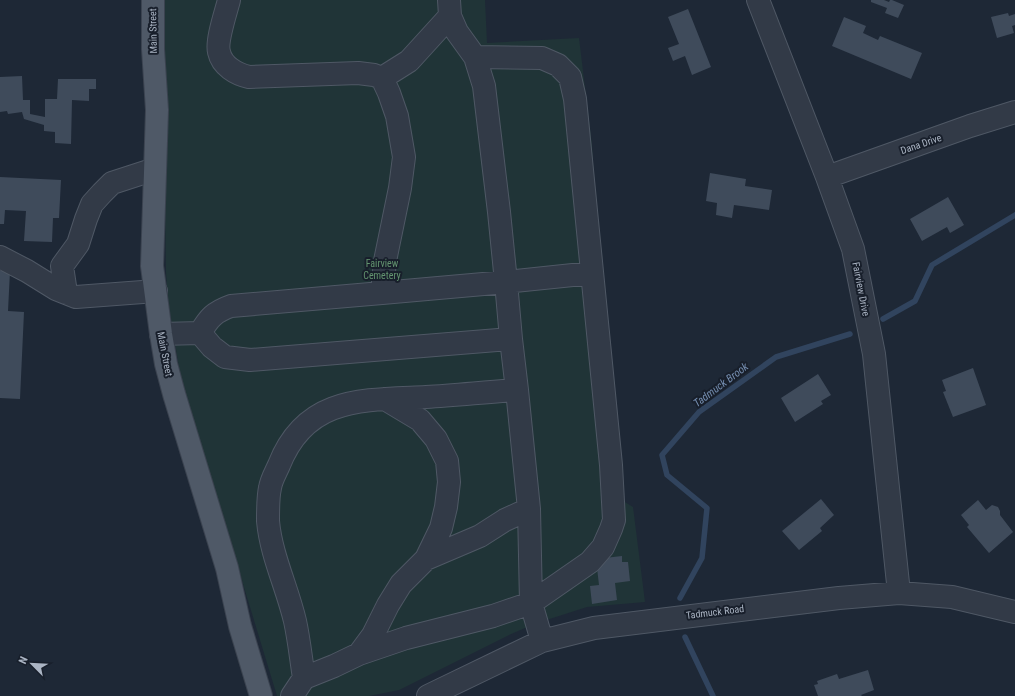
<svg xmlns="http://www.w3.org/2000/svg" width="1015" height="696" viewBox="0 0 1015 696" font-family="'Roboto Condensed',sans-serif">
<rect width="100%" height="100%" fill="#1e2836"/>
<!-- green -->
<path fill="#203437" d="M162,0H485L487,43L579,38L592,145L600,298L615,496L633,507L645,602L587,607L534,624L509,635L399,690L369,696H277L236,561L184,398L168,301L166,272Z"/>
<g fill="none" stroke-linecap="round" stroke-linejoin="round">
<!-- stream -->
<path stroke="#31445e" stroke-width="5.5" d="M883,319L915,301L932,265L1015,215
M680,598L702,558L707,508L667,475L662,455L699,412L776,357L850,334
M685,637L713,696"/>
</g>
<!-- building -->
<path fill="#3f4b5b" d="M871,0H884L889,2L890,0H892L904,5L898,18L885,13L887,8L871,2Z
M688,9L711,67L692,75L685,56L673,61L668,48L679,44L668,17Z
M1008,13L1009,16L1015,14V25L1012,26L1014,33L997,38L991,17Z
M844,17L866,26L863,33L878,40L880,36L922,53L911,79L832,46Z
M22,76L23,100H30V114L45,117V99H57L58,79H96V89H89V101L72,100L71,144L55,143V132L44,131V125L24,119L22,112L8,114L7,111L0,112V77Z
M710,173L746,179L745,186L772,190L769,210L734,205L732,218L716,215L717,203L706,201Z
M0,177L61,180L59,218H53L52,242L24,241L26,211L5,210L4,224H0Z
M948,197L964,225L950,233L947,227L922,241L910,219Z
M0,271H10L8,311L24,312L20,399L0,398Z
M973,368L986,405L953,417L943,392L946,391L942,380Z
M818,374L831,395L821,401L823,404L795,422L781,398Z
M821,499L834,515L820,528L822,531L799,550L782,531Z
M978,500L986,510L992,505L998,507L1000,511V515L1013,532L989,553L967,527L969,525L961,515Z
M622,556V562H628L630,581L615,583L617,600L592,604L590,586L599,585L596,559Z
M868,670L874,690L861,695L862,696H818L814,685L818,684L817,681L837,674L839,679Z"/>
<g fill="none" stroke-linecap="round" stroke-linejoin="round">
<defs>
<path id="minor" d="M229,0C226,12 216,41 219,52C222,66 236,74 249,77L358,73L374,75L382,78L389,93L397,116L404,157L400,188L385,261L382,293L231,306C214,312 209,318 200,333L212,347L225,357L250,360L511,339L517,390
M758,0L827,177L853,249L874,354L899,593
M475,57L484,86L499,212L506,282L592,273
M382,78L409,61L450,16
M827,177L970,126L1015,112
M0,257L27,271L56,289L76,297L156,291
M66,293L62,266L78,244L86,219L92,204L102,193L112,183L155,169
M382,293L506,282L511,339
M161,334L200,333
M529,509L531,603L542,641
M359,654L373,635L388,605L401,584L426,559
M304,678C301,659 299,639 295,621C287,587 271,555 268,521C268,512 268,496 270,488C271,480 276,472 279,465C306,396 363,400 426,397C457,395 487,392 517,390L529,509L505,520L480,536L426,559L441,528L446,507L449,482L447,461L436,439L420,420L385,399
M292,696L304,678L334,666L359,654L406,638L493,616L531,603L590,562L603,547L611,529L614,520L611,465L575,99L570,77L558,65L542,58L475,57L457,32L450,16L449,0
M428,696L542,641L594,628L839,598L899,593L952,597L1015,612"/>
<path id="major" d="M153,0V49L157,110L152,266L161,334L166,364L174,394L227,568L240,626L261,696"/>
</defs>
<!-- minor casing -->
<use href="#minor" stroke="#4f5865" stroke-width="24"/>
<!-- major casing -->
<use href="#major" stroke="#3b4350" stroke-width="24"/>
<!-- minor -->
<use href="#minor" stroke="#323a47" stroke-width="22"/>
<!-- major -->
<use href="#major" stroke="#4f5967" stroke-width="22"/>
</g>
<g text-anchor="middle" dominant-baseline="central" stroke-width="4" stroke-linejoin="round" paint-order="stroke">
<!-- street labels -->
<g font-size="10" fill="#abb5c4" stroke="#181f2b">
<text transform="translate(153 31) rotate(-91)">Main Street</text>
<text transform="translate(921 144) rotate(-19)">Dana Drive</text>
<text transform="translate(861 289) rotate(79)">Fairview Drive</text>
<text transform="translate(165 354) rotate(79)">Main Street</text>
<text transform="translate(715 612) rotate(-7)">Tadmuck Road</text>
</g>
<!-- park labels -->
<g font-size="10" fill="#63946f" stroke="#181f2b">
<text x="382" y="263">Fairview<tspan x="382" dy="12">Cemetery</tspan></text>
</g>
<!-- water labels -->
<g font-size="11" font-style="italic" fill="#738cae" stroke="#181f2b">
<text transform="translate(721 385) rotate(-37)">Tadmuck Brook</text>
</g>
</g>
<!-- north arrow -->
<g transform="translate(32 664) rotate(294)" stroke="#181f2b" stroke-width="3" paint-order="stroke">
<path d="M0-3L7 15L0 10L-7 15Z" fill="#abb5c4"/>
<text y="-6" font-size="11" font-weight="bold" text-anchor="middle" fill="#abb5c4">N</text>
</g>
</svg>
